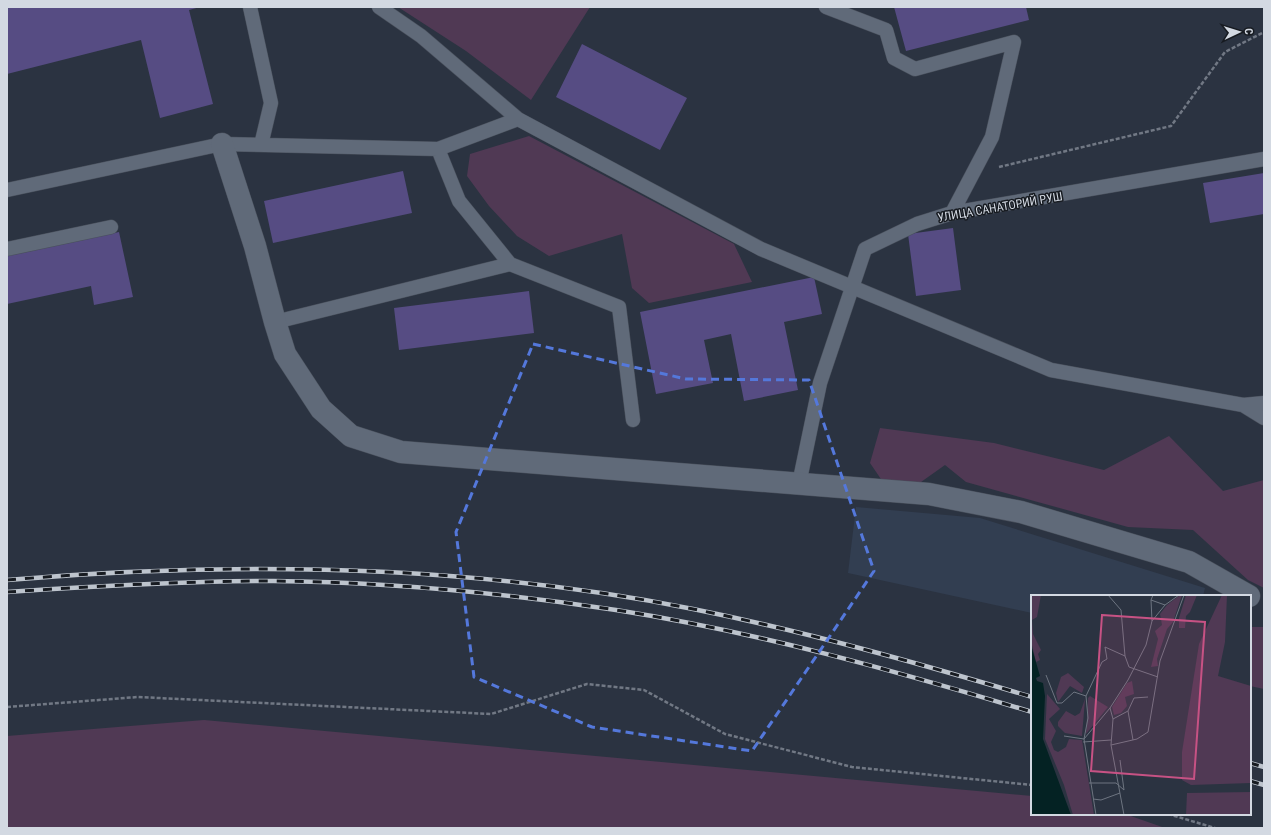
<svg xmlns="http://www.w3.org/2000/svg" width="1271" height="835" viewBox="0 0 1271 835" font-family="'Roboto Condensed',sans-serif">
<rect width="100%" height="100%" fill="#2b3341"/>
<!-- built -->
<path fill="#323e51" d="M856,507L980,518L1205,588L1203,596H1032V613L848,573Z"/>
<!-- green -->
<path fill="#503954" d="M398,7H590L531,100L466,51Z
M529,136L734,244L752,282L649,303L632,288L622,234L549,256L517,236L489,206L467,176L470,154Z
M880,428L994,443L1104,470L1169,436L1223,491L1264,480V588L1248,580L1193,530L1128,527L966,482L945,465L921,482L885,485L870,463Z
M1250,627H1264V689L1250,686Z
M204,720L1032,796V814H1125L1165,828H7V736Z"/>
<!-- building -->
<path fill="#564c83" d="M7,7H200L189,10L213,104L160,118L141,40L7,74Z
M894,7H1026L1029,20L906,51Z
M582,44L687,98L660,150L556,97Z
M403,171L412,213L273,243L264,201Z
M1264,173V214L1210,223L1203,183Z
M953,228L961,290L916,296L908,234Z
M119,232L133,297L94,305L91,286L7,304V255Z
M814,277L822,314L784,322L798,390L744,401L731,334L704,340L713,383L656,394L640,312Z
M529,291L534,333L399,350L394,308Z"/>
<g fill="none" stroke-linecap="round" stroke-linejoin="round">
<defs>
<path id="service" d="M250,7L271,103L261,145
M379,7L421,36L518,119L761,249L1051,370L1243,405L1264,418
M826,7L886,30L894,58L915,69L1014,42L992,137L952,213
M438,149L459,201L510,264L619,307L633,420
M7,190L222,144L438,149L518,119
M7,249L111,227
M275,322L510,264
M1243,405L1264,403
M799,484L820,383L865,249L917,224L952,213L1264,159"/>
<path id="minor" d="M222,144L255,246L275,322L285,354L321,409L351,436L401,452L929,494L1021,512L1189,562L1249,596"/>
</defs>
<!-- service casing -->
<use href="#service" stroke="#49505c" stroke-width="15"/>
<!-- minor casing -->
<use href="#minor" stroke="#49505c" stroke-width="23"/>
<!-- path -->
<path stroke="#717884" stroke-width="2.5" stroke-dasharray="4 2" stroke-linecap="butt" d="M999,167L1171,126L1225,52L1264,32
M7,707L138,697L491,714L587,684L644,690L725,734L852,767L1032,785
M1168,814L1215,828"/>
<!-- service -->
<use href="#service" stroke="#606a79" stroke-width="14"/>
<!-- minor -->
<use href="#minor" stroke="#606a79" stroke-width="22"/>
<defs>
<path id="rail" d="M7,580C236,561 468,564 693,609C808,632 921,664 1032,697
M7,592C96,586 184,581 273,581C388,582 503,593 616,610C757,632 896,671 1032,712
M1250,763L1264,767
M1250,781L1264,785"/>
</defs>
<!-- rail casing -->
<use href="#rail" stroke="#bdc4cd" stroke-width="4.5"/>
<!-- rail -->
<use href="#rail" stroke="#171b21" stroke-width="3" stroke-dasharray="9" stroke-linecap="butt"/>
</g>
<!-- marked area -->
<path fill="none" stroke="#5478db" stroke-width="3" stroke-dasharray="8 5" stroke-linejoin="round" d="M533,344L686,379L809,380L874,571L752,751L592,727L474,677L456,532Z"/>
<g text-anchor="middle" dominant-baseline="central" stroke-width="3" stroke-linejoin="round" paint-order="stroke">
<!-- street labels -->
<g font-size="12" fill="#d3d9e2" stroke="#171b21">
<text transform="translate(1000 207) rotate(-10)">УЛИЦА САНАТОРИЙ РУШ</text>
</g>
</g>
<!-- overview -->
<g transform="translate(1031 595)">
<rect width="220" height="220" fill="#2b3341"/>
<path d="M0,0H10L6,22L1,25L2,39L10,55L7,59L9,65L5,67L0,46ZM149,0H151L142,27L136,34L126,64L127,71L120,72L127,44L124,36L131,30L129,19L136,10ZM155,0H166L159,17L155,21L154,33H148V23ZM191,0H196L194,47L187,81L220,91V188L160,190L151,185V157L168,49ZM37,78L53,92L51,98L39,91L27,107L25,98L30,82ZM101,86L103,99L94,102L96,111L90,118L83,120L81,112L96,88ZM16,99L29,114L18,124L25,136L20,147L23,155L27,157L35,152L38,144L51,145L63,220H42L33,190L14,144ZM59,101L77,112L55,139L57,103ZM54,104L51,141L34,138L27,131V127L35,116L44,121L49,118ZM220,197V220H155L156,198Z" fill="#503954"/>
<path d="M0,50L9,81L5,83L6,86L12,88L14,101L12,144L40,220H0Z" fill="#042223"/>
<path fill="none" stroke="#6e7581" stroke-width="1" d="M77,0L90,15L94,61L98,72L127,82M122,0L120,5L134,10M120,5L121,26M15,80L26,108H31L43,97L55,101M79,113L82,124L80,150L93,220M97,116L102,145M82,124L97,116L103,103L117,102M33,141L53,144L57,123L55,101L71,67L76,64L74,52L94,61M52,147L80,145M80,150L106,144L117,137L129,66L153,0M58,188H85L93,195L89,165M62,204L70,205L89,198M65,220L53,144L79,113L97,85L115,50L121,26L134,10L148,0"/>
<path fill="#c75284" fill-opacity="0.15" stroke="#c75284" stroke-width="2" d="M71,20L174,27L163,184L60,176Z"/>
<rect width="220" height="220" fill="none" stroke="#d3d9e2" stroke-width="2"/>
</g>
<!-- border -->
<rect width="1271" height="835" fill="none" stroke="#d3d9e2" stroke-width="16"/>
<!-- north arrow -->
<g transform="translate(1239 32) rotate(86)" stroke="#171b21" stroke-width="3" paint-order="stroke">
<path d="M0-3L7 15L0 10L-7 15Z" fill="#d3d9e2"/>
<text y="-6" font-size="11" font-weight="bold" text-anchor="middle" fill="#d3d9e2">С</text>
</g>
</svg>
